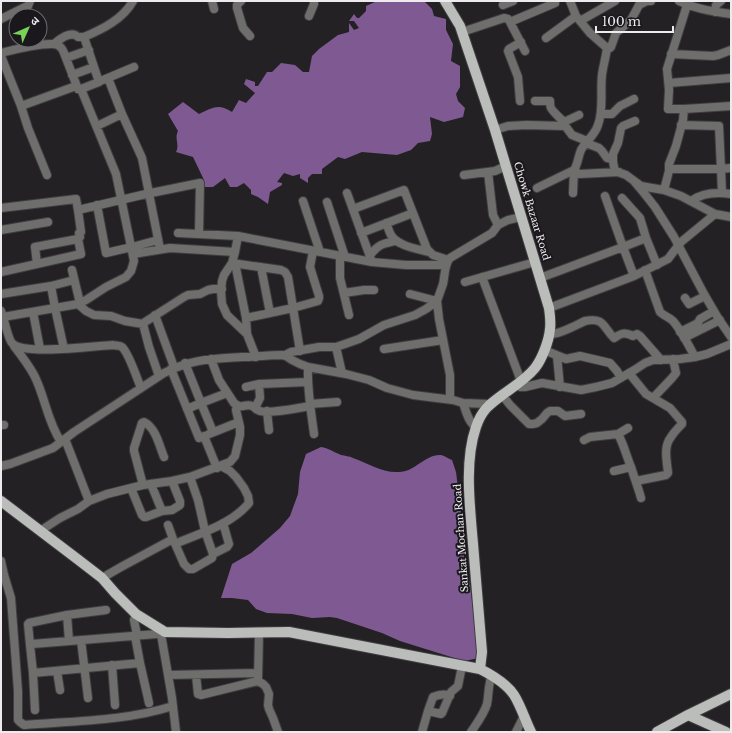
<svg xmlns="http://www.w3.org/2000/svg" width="732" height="733" viewBox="0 0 732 733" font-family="'Libre Baskerville','Noto Sans Devanagari',serif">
<rect width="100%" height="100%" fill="#242125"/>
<!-- water -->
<path fill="#7f5a92" d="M390,1H424L432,9L434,16L446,19V30L453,44L451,61L460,66V87L456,94L458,101L465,108L463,117L444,122L430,117L432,134L430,141L418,143L411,150L397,155L362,152L345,159L338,157L322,169V174H312L308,178V183L300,178V174L293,176L284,173L277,182L282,183V185L270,192L268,204L258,197L251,194V190L244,183L237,187H230L225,178L213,187H204V180L193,157L176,152C180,144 174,139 178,131L168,114L183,102L199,114C213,108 218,103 232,112L239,100L246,103L255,93L244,84L246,79L255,82V86H258L267,72H272L281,63L295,65L303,72H309L312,56L319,49L338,35L349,32V23L354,30L359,28L354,21H349L354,14L357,18H359L366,11V6L375,2H389Z
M321,447C328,448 334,452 341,455C345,456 349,456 353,458C368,463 381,473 399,472C415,472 425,454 441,455C445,456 449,459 452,460L456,472L479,658L464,661L400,641L382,633L337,618L330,617L312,618L292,614L267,613L256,609L248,600L232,598H221L232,564L251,553L280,528L290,516L298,494L300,472L306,454Z"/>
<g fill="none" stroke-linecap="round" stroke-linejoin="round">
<defs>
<path id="minor" d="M212,1L214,9
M241,1L237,5V8L243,28L250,36
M570,1L576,16L590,33L607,48H610L611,47L616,33L631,20L639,5L647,1H651
M679,1C695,9 714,12 731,14
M503,5L513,1
M687,5L667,69L669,90L668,109H684L731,106
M715,12L716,5L721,1
M309,16L314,4V1
M1,19L25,7L28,6L30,1
M580,21L615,1
M510,22L555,3L554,1
M462,32L504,18L508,19L510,22L525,51
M546,38L576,16
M54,44C60,39 71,30 78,37H84
M1,53C12,50 49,41 58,45C61,47 63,50 64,53L78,89
M671,54L713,56L718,55L731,50
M1,56L21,106
M66,58L89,50
M72,75L94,67
M108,78L122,114L142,158L160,249
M103,80L134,67
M669,83L731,78
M520,101L518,77L508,51L509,49L521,42
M535,101H550C550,102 550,107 551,108C551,110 562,120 564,122
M601,114H612L620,106L634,99
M635,121L623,126L621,128L618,143L613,154V162L615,171L626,175L641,186L652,188L664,190L681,196L715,214
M97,126L122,114
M563,126L564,122L579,115
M495,130L508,126L527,125L563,126L566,127L572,135L587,141
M586,143L599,148L602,151L607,158L613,159
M669,169H721L719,126L681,125
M574,170L579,174L619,172
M488,172L493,215L498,225L508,220L521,217
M47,175L28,128L21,106L76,86
M464,175L495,171L506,166
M633,180L644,193L655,207L674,237L704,294L718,318L731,337
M537,188L574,170C578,164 578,157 581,150C586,141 595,135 598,125C604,109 600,91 602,75C603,66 606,57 607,48
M664,190L669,171V164L676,146L683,120L684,109
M347,193L372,262
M573,193L574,170
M722,193L721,169L731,168
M622,198L640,218L646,238L657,265
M303,201L320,252
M691,201C702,193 718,192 731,194
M327,202L345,257
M97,205L106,253L132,247L158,240
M1,208L76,199L78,210L146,194L200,183L199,234
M353,209L404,190L427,249L433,255L448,260
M386,223C388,227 389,232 391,235C397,246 418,249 429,252
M1,230L48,222
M178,233L238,236L372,262L406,265H446
M361,233L413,213
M238,236L235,252L232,263L224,275L222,281L221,291L222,304L227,315L247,334L256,357
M133,254L170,248L235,252
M370,255C379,244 382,244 395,241
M340,256V278L349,315
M232,263L281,270L285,272L288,277L300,351
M235,263L246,318L247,334
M37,264L35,247L78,239
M261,267L270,313
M72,270L80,303
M645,270L660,312C664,316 669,317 673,321C681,330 689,346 695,357
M1,272L81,254L78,239L80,237L79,233L81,232L78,210
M634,276L623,247L646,238
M482,277L521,381
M540,278L623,247L605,196
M465,282L535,262
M51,286L74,280
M344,293L364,290H374
M1,294L51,286L55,308L78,304L86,311L94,315L111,316L125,321L143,324
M410,294L437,301C439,295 441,290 443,284C445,276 444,265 450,258L492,233L498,225
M685,298L689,304L705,296
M78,304L86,300L106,287L126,277L131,271L134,261L116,174L81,89L99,82L84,37C103,29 123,19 133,1
M549,308L634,276L668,259L681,242L715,214L731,217
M1,311C4,318 8,339 12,343C23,356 94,346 113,345C116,346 119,345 122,347C129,353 137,379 141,388
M33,312L40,349
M155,315L174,367
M3,317L55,308L64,349
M246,318L293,308L318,301L319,298V296L310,267L313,251
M680,332L698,323L700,319L714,311
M549,334C559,335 576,325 585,321C604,317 603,327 614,338C622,333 624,332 633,336L637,334L640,336L661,360
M684,338L720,320
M14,346C21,355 28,364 34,375C45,396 47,421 61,442
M336,347L342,373
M384,349L443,340
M544,350L566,359L580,356L610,363L617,371L621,378
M286,356L287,354L291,352L319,347H336L345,344L359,339L384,325L415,315L426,309L437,301L439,319L450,375V399
M557,356L560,387
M211,359L219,380L234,403C242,410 245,403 252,406C255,407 256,410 260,411C270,414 298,408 310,406
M185,363L201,403L187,409
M308,367C307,389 311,411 314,434
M171,369L199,438L204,436L217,468
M629,373L646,394L670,408L682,422V424C678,428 674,432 671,437C663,447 667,461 668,473L666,475L636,481
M159,376L149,347L143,324L145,322L184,297L188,295L200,294L208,290L213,289H222
M517,384L520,387H525L542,383L581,390L596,387L612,383L636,369L645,363L653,360L680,359L695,357L707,354L731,344
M246,387L259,384
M502,395L510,405L529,424H533L537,423L542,419L547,413L550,411H558L565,416L581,414
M653,398L672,378L676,373L673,359
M463,403L489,404
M310,404L337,402
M255,408L260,398L259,384L308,382
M267,411L269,430
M1,425H4
M213,432L201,403L227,393
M209,434L239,422
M618,434L628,428
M65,439L89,501L107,494L143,485L172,481L190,477L230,462L235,456L240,435V427L236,410L237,405
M584,440L590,437L618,434C624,445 626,455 631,467C634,477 638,487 641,498
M1,466L10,464L53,448L74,432L164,373C191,359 212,359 242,357C255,357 269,355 282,355L286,356L292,360L300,364L308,367L346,374L369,380L387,388L413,395L453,400L463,403C466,411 468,422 476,427
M614,471L631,467
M151,484L162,511
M143,485L134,451V448L142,423L144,422C156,428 159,445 164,457
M131,488L142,515L144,517H146L162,511L172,510L180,505V501L172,481
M40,531L60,518L78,509L89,501
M173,539L184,564L189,569H193L212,558L213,554L205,531L198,500L190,477
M175,544C200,533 231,525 249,503L248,496L244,488L236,477L230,471L221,466
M213,554L227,547L229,544L223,523
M1,561L4,575L11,598L18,691V720L20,722L24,725C74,721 126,721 173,706
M102,578L121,567L173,539L168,525
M136,614L134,620L137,635
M67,615L69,641
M161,634L172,698L176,732
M135,636L140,663L149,703
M81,640L88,698
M30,645L28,624L29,623L67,615L106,610
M112,665L115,705
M57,671L60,690
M33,673L140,663
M168,675L258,673
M196,675L198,694L201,695L258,681L259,633
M258,681L263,684L266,687L269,694L268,705L269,709L273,718L278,732
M35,710L33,673L30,645L32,644L157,634L165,632
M428,711L433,697C438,695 444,693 450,696
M422,732L428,711L441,714L442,713L451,692L458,686L462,666
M471,732C477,723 484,714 487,704C489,694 488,684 492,675
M516,732L524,716"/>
<path id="major" d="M445,1L460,26L495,130L549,308C550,315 551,322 550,329C549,341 542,359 535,368C527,378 515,386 505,393C490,404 482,409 476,427C464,462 470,507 473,544C476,580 479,616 482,652L480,669
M1,501L76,558L102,578L115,593L136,614L165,632L228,633L289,632L480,669C492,675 506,683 514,695C521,706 525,720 531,732
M688,715L726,732
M657,732L688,715L731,694"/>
</defs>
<!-- minor casing -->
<use href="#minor" stroke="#403d41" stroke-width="10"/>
<!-- major casing -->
<use href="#major" stroke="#403d41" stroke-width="12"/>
<!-- minor -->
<use href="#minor" stroke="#6e6f6d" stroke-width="8"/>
<!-- major -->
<use href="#major" stroke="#babdb9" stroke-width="10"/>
</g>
<g text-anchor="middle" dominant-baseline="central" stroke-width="4" stroke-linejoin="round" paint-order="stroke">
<!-- street labels -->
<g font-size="10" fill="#edebee" stroke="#1a181c">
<text transform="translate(532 211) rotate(73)">Chowk Bazaar Road</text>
<text transform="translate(461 538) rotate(-94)">Sankat Mochan Road</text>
</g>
</g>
<!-- border -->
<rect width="732" height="733" fill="none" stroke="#edebee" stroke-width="4"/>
<!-- north arrow -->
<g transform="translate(28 28) rotate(45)"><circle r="19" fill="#1a181c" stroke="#6e6c70"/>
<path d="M0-3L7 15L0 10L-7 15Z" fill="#7ad157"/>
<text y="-6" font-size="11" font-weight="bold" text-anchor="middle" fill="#edebee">उ</text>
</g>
<!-- scale -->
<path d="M596 26v6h77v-6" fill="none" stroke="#edebee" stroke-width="2"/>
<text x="602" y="26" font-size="12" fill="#edebee" stroke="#1a181c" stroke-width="3" paint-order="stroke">100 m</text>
</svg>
